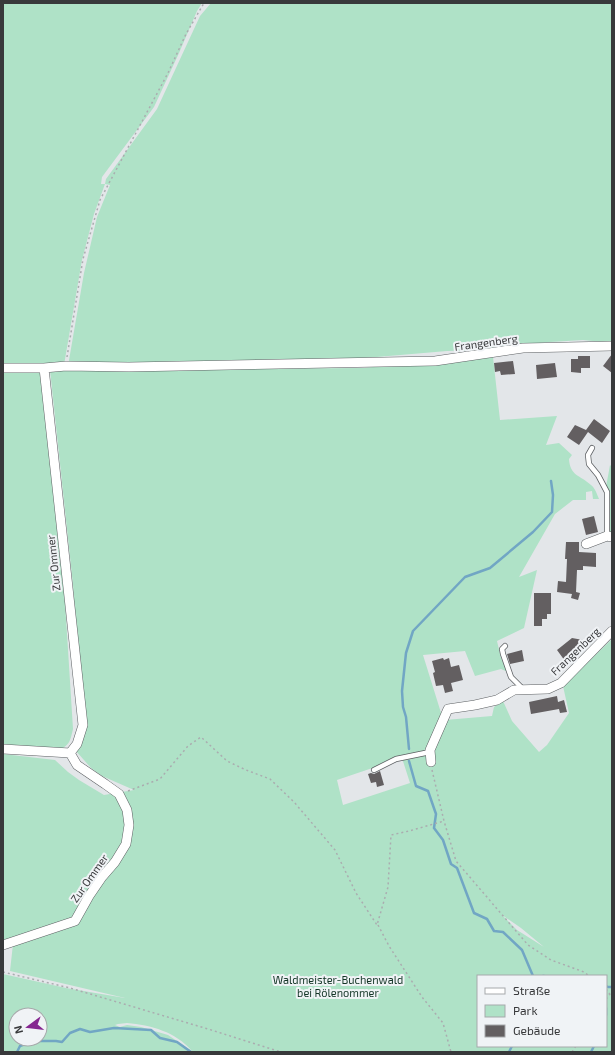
<svg xmlns="http://www.w3.org/2000/svg" width="615" height="1055" viewBox="0 0 615 1055" font-family="'Exo 2',sans-serif">
<rect width="100%" height="100%" fill="#e3e6e9"/>
<!-- green -->
<path fill="#afe2c7" fill-rule="evenodd" d="M3,3H202L197,11L179,53L154,107L102,177L101,184H105L106,179L157,109L200,16L211,3H612V343L583,340L550,342L519,345L492,350L447,351L330,361L68,366L84,273L97,217L110,185L105,184L94,214L82,260L64,365L3,366Z
M493,357L500,420L557,416L546,445L559,443L572,455L569,459C570,476 580,475 591,485C595,488 597,494 599,499H593L592,491L586,492V500H573L555,514L519,577L537,570L524,628L497,641L501,658L508,672L501,669L475,676L465,651L423,655L442,716L445,720L492,716L494,707L503,701L512,721L539,752L547,745L569,713L563,686L612,639V1052H3V974L66,988L125,998L10,971L13,944L3,946V754L55,760L68,772L79,780L104,795L134,790L102,776L91,768L76,751L82,730L73,585L50,370L364,368L448,359ZM402,758L410,783L343,805L337,780ZM502,915L521,928L544,947L517,930ZM478,976H606V1046H478ZM16,1015H40V1039H16ZM127,1023C151,1025 176,1032 192,1051L168,1035L141,1027L127,1025L120,1027L115,1025L118,1024Z
M3,370H43L64,586L73,729C70,741 70,745 59,750L3,744Z
M610,465L612,467V535L606,533L609,515L604,498Z"/>
<g fill="none" stroke-linecap="round" stroke-linejoin="round">
<!-- stream -->
<path stroke="#71a6c4" stroke-width="2.5" d="M409,749L406,717L403,707L402,691L406,653L413,631L465,577L490,568L533,532L552,512L553,495L551,481
M409,761L416,786L428,791L436,814L434,828L443,840L451,864L457,868L474,913L487,919L494,931L503,932L522,950L533,976
M543,976H544
M606,986L608,987H612
M606,1008V1015
M17,1052L20,1046L33,1041H56L62,1042L70,1033L80,1029L90,1032L114,1028L151,1030L160,1038L177,1042L191,1052
M509,1052L512,1046
M591,1052L594,1046"/>
</g>
<!-- building -->
<path fill="#635f61" d="M612,354V373L603,366Z
M578,356H590V368H581V373L571,372V359H578Z
M513,361L515,374L501,375L500,371L495,372L494,363Z
M555,363L557,377L537,379L536,365Z
M594,419L610,431L602,443L588,432L579,445L567,437L575,425L586,430Z
M594,516L598,532L586,535L582,519Z
M566,542H579V552L596,553V567L583,566V570H577L576,592L580,593L578,600L571,598L572,594L557,592L558,581L566,582L567,559H565Z
M534,593H551V614H547V619H542V626H534Z
M572,638L583,640L582,653H575L565,661L557,650Z
M522,650L524,661L510,664L507,654Z
M443,658L444,660L449,658L451,667L459,665L463,680L451,683L453,691L445,693L443,685L436,686L433,673L435,672L432,661Z
M557,696L558,702L564,700L567,712L560,713L559,709L531,714L529,702Z
M380,771L384,785L377,787L376,782L371,783L368,774L371,773L374,774Z"/>
<g fill="none" stroke-linecap="round" stroke-linejoin="round">
<defs>
<path id="service" d="M592,448L588,455L589,464L598,475L607,492V536
M505,646L502,649L503,654L511,677L523,689
M374,770L396,759L430,752"/>
<path id="minor" d="M3,368H44L66,366L129,367L435,361L523,348L612,346
M44,368L83,725L77,744L70,753
M586,544L607,536L612,537
M3,749L70,753
M431,762L430,750L448,709L475,705L497,700L514,690L548,689L561,683L612,631
M3,945L75,921L89,896L102,877L115,862L126,844L129,825L127,810L119,794L105,784L77,765L70,753"/>
</defs>
<!-- service casing -->
<use href="#service" stroke="#5d6063" stroke-width="6"/>
<!-- minor casing -->
<use href="#minor" stroke="#5d6063" stroke-width="10"/>
<!-- path -->
<path stroke="#aaacaf" stroke-width="1.5" stroke-dasharray="2 3" stroke-linecap="butt" d="M67,357L83,259L100,200L168,73L186,34L204,3
M432,770L444,821L456,861L528,945L551,960L584,972L589,976
M128,791L160,779L188,746L201,737L227,761L246,770L270,779L294,802L335,850L356,893L377,925L388,887L391,835L409,831L444,821
M378,925L389,946L422,997L443,1023L451,1052
M3,972L70,988L208,1029L281,1052
M606,989L612,997
M606,999L610,994
M572,1052L576,1046"/>
<!-- service -->
<use href="#service" stroke="#fff" stroke-width="4.5"/>
<!-- minor -->
<use href="#minor" stroke="#fff" stroke-width="9"/>
</g>
<g text-anchor="middle" dominant-baseline="central" stroke-width="4" stroke-linejoin="round" paint-order="stroke">
<!-- street labels -->
<g font-size="11" fill="#38393b" stroke="#f0f3f6">
<text transform="translate(486 342) rotate(-8)">Frangenberg</text>
<text transform="translate(53 563) rotate(-96)">Zur Ommer</text>
<text transform="translate(575 651) rotate(-44)">Frangenberg</text>
<text transform="translate(89 878) rotate(-55)">Zur Ommer</text>
</g>
<!-- park labels -->
<g font-size="11" fill="#133526" stroke="#f0f3f6">
<text x="338" y="979">Waldmeister-Buchenwald<tspan x="338" dy="13">bei Rölenommer</tspan></text>
</g>
</g>
<!-- border -->
<rect width="615" height="1055" fill="none" stroke="#38393b" stroke-width="8"/>
<!-- legend -->
<rect x="477" y="975" width="130" height="72" fill="#f0f3f6" stroke="#a6a9ab"/>
<rect x="485" y="988" width="20" height="6" fill="#ffffff" stroke="#a6a9ab"/>
<text x="513" y="995" font-size="12" fill="#38393b">Straße</text>
<rect x="485" y="1005" width="20" height="12" fill="#afe2c7" stroke="#a6a9ab"/>
<text x="513" y="1015" font-size="12" fill="#38393b">Park</text>
<rect x="485" y="1025" width="20" height="12" fill="#635f61" stroke="#a6a9ab"/>
<text x="513" y="1035" font-size="12" fill="#38393b">Gebäude</text>
<!-- north arrow -->
<g transform="translate(28 1027) rotate(255)"><circle r="19" fill="#f0f3f6" stroke="#a6a9ab"/>
<path d="M0-3L7 15L0 10L-7 15Z" fill="#852691"/>
<text y="-6" font-size="11" font-weight="bold" text-anchor="middle" fill="#38393b">N</text>
</g>
</svg>
